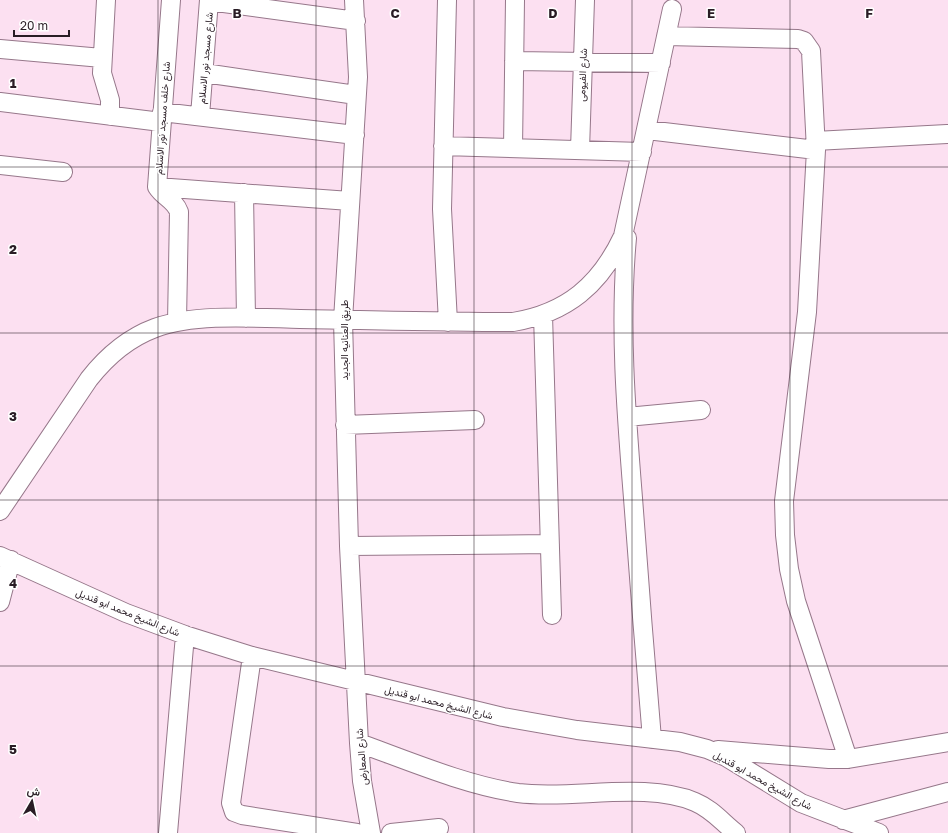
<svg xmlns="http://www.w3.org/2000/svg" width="948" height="833" viewBox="0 0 948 833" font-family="'Golos Text',Vazirmatn,sans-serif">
<rect width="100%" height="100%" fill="#fce0f1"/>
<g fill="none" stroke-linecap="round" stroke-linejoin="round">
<defs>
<path id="minor" d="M106,0L102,73L110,100V116
M171,0L157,187C164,198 174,199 179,212L177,322
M354,0L358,77L343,320L349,546L359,743L362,781L371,833
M447,0L442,209L448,322
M209,1L356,21
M666,36L798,39L804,41L811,51L816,150L807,312L784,501L785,535L789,569L796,601L848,759
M0,49L102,58
M514,61L661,63
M204,73L356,95
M0,102L161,122
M162,112L355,135
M200,116L209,0
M647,130L816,150
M815,141L947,134
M443,146L642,152
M513,148L515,0
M580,150L585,0
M0,165L63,172
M157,187L350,201
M244,193L246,318
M627,238C619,325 626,411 633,498C639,578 645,659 652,739
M543,315L552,615
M627,417L701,410
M345,425L475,420
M0,511L89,379C107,356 128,338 155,328C196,313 257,318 300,319C371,320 442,322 513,322C567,313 600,285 623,236L672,9
M349,546L550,544
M0,556L126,613L185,635L252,656L503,717L577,730L680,742L707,749L726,757L801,803L879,833
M0,602L11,560
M252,656L231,803L234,812L242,815L357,833
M359,743C409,761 465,785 518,793C573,800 645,781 695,802C712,809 722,822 736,833
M718,750L829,759H848L948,742
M843,820L948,792
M168,833L185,635
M391,833L439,828"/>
</defs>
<!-- minor casing -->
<use href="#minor" stroke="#96778a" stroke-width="20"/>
<!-- minor -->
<use href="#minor" stroke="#fff" stroke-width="18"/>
</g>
<!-- grid -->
<path fill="none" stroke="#291d25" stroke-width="1" stroke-opacity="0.55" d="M158,0V833M316,0V833M474,0V833M632,0V833M790,0V833M0,167H948M0,333H948M0,500H948M0,666H948"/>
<g text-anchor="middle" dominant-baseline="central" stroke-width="3" stroke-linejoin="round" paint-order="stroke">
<!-- street labels -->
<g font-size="10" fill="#291d25" stroke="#fff">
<text transform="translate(205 58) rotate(-85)">شارع مسجد نور الاسلام</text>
<text transform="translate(582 75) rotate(-88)">شارع الفيومى</text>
<text transform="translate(162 118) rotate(-86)">شارع خلف مسجد نور الاسلام</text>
<text transform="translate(344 340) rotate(-90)">طريق العنانيه الجديد</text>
<text transform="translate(128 612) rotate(22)">شارع الشيخ محمد ابو قنديل</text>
<text transform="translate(439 702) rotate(14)">شارع الشيخ محمد ابو قنديل</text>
<text transform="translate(361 757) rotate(-95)">شارع المعارض</text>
<text transform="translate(763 780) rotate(29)">شارع الشيخ محمد ابو قنديل</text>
</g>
</g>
<g font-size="13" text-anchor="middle" font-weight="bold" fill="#291d25" stroke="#fff" stroke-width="3" stroke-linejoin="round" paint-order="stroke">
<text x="237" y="18">B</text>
<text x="395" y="18">C</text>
<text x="553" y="18">D</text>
<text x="711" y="18">E</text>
<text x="869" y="18">F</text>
<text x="13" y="88">1</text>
<text x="13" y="254">2</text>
<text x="13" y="421">3</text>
<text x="13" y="588">4</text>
<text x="13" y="754">5</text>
</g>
<!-- north arrow -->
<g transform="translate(32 801) rotate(9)" stroke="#ffffff" stroke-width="3" paint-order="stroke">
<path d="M0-3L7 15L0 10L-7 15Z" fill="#291d25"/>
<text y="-6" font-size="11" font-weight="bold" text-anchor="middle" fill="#291d25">ش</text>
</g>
<!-- scale -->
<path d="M14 30v6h55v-6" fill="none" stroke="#291d25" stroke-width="2"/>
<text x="20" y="30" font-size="12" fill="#291d25" stroke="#ffffff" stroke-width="3" paint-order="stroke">20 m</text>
</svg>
